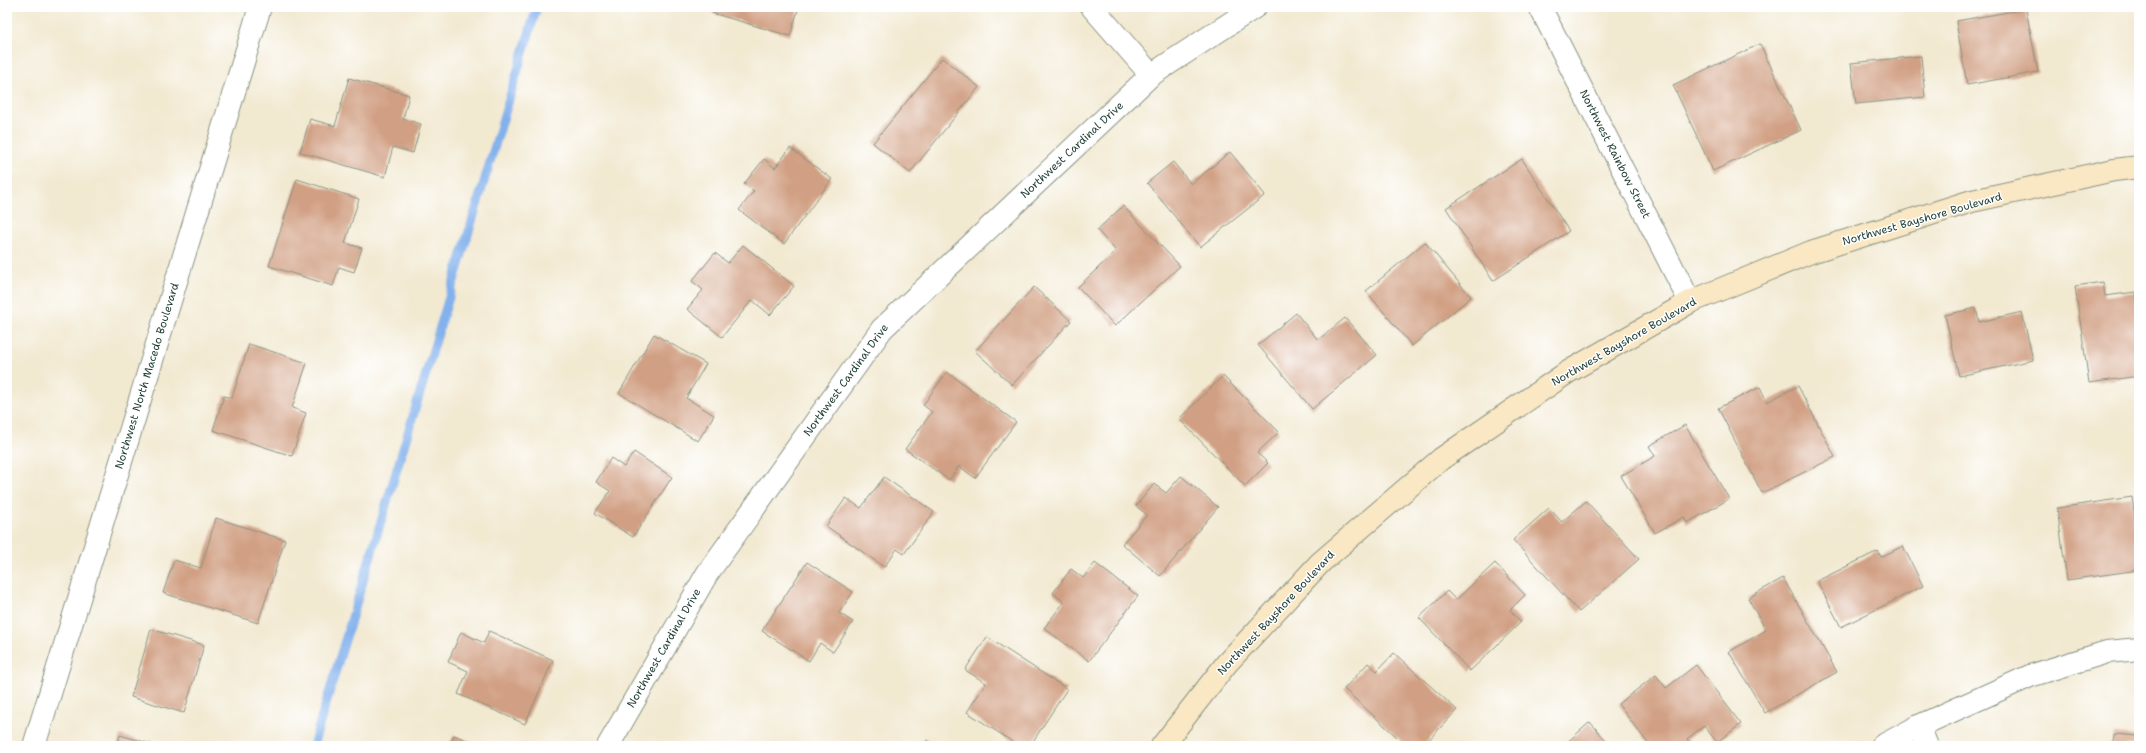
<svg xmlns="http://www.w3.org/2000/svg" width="2146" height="753" viewBox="0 0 2146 753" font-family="'Shantell Sans',sans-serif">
<rect width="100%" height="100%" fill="#fff"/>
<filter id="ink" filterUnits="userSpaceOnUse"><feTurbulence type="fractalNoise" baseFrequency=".025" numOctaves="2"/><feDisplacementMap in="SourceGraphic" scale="8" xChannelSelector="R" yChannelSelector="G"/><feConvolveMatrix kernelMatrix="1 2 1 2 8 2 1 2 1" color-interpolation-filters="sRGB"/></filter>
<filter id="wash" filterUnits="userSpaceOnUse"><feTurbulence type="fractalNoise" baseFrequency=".012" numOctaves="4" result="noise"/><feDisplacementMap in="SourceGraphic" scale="16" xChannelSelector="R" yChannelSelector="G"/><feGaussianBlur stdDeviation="0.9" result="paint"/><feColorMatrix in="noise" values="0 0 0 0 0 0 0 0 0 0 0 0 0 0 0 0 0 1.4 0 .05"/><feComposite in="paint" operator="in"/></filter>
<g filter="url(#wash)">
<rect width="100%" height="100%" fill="#f2e9d1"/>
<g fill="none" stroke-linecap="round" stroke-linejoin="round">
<!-- stream -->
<path stroke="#82b1ec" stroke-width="9" d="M313,746L537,7"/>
</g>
<g id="blocks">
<!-- building -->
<path fill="#d1a084" d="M714,7H799L790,36L712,13Z
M2026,9L2038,72L1967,85L1956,21Z
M1760,44L1801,130L1713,171L1673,85Z
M1921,56L1925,97L1856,104L1851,63Z
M942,58L979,87L910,173L873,143Z
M349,78L409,95L403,119L421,124L413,153L393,147L385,177L300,152L310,119L335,126Z
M790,148L832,179L784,244L739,210L754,191L744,184L764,159L775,168Z
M1230,152L1265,195L1200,247L1147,183L1173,162L1191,184Z
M1522,159L1569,231L1493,281L1446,208Z
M297,179L359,199L345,243L362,248L354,272L339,267L333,286L269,266Z
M1123,206L1180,266L1115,326L1078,287L1116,251L1097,230Z
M1425,242L1471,297L1412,346L1366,291Z
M743,245L794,286L770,315L752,300L722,337L687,309L703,290L692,281L715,253L728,263Z
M2103,282L2105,296L2136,292L2139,317V376L2089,383L2075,286Z
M1034,287L1071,321L1012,385L975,351Z
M1976,308L1979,322L2022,312L2033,360L1959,376L1945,315Z
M1296,313L1318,340L1345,318L1377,355L1312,409L1258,345Z
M654,334L706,364L686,398L714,415L698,441L619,393Z
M249,344L307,363L292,408L306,413L292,456L213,430L224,396L232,398Z
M947,372L1016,422L975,478L959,466L949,480L905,449L932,412L923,405Z
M1223,376L1279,432L1257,453L1268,463L1245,486L1179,419Z
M1798,386L1835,457L1762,493L1718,408L1760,387L1767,402Z
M1685,425L1729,499L1687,523L1684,517L1655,533L1621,476L1655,456L1649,446Z
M634,452L672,477L633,537L595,513L610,491L596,482L611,458L624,467Z
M1181,476L1218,507L1160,576L1122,544L1147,515L1136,506L1154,484L1166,493Z
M884,477L934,512L904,554L897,549L884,567L826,526L846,498L861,508Z
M2132,497L2139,546V570L2067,580L2057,508Z
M1586,501L1639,559L1579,612L1513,540L1549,508L1562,522Z
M216,518L285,540L258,623L163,593L174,560L201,568Z
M1903,546L1923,586L1841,627L1817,581L1878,551L1881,557Z
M807,562L853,592L839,613L853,622L833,652L820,643L809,661L762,631Z
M1095,563L1138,596L1089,661L1044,628L1064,602L1053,593L1071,569L1083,578Z
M1495,563L1525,595L1510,610L1521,622L1470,671L1419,618L1447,591L1456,600Z
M1783,578L1837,672L1765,713L1729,652L1766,630L1748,598Z
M151,629L204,645L184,713L131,697Z
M489,631L553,660L525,724L458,694L468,671L448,662L461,632L484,643Z
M987,637L1067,689L1030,746H1019L967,712L986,683L965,670Z
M1394,653L1457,710L1423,746H1407L1344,689L1368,663L1377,671Z
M1696,665L1741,724L1717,742L1704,726L1687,739L1692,746H1650L1618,704L1656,675L1666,688Z
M1590,722L1611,746H1563Z
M2114,734L2139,736V746H2113Z
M120,735L158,746H117Z
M454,735L481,746H449Z
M927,740L938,746H924Z"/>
</g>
</g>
<g filter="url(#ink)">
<use href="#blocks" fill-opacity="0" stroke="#889382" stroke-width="1"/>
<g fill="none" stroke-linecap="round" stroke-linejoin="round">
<defs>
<path id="street" d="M1092,7L1151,75
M1540,7L1690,302
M1919,726L1927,746
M34,746L260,7
M608,746L707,574L882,329L1151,75L1255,7
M1882,746L1919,726L2030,676L2107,652L2139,649"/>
<path id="secondary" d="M1162,746L1227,663L1321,562L1441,459L1568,372L1690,302L1811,252L1972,201L2114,170L2139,167"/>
</defs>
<!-- street casing -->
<use href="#street" stroke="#889382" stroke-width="24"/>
<!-- secondary casing -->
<use href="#secondary" stroke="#889382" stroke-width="24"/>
<!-- street -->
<use href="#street" stroke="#fff" stroke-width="22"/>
<!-- secondary -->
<use href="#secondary" stroke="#fae7c3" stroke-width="22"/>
</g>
</g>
<g text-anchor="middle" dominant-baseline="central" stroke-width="3" stroke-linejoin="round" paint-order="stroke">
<!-- street labels -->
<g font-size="11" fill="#1f3d34" stroke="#fff">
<text transform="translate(1072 150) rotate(-43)">Northwest Cardinal Drive</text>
<text transform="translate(1615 154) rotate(63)">Northwest Rainbow Street</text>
<text transform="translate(1922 219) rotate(-16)">Northwest Bayshore Boulevard</text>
<text transform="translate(1624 342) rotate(-30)">Northwest Bayshore Boulevard</text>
<text transform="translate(147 376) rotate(-73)">Northwest North Macedo Boulevard</text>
<text transform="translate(846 380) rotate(-54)">Northwest Cardinal Drive</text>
<text transform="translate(1276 613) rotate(-47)">Northwest Bayshore Boulevard</text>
<text transform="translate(664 648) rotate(-60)">Northwest Cardinal Drive</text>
</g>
</g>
<!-- margin -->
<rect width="2146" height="753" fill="none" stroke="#fff" stroke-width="24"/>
</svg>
